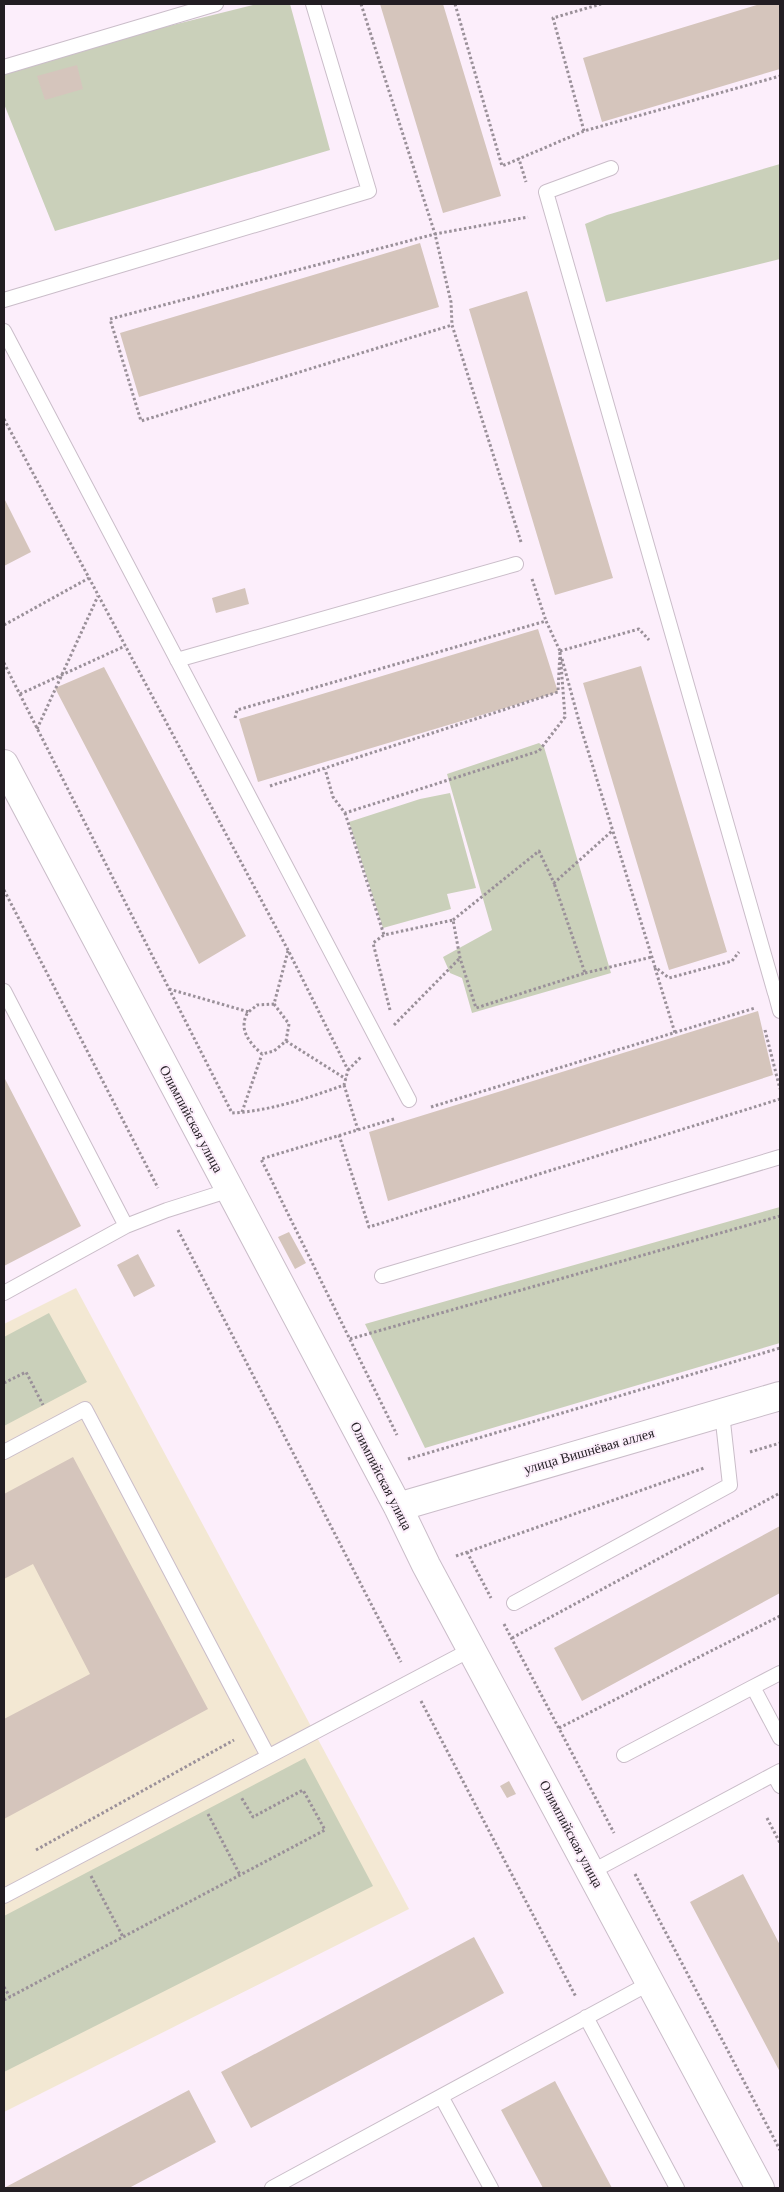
<svg xmlns="http://www.w3.org/2000/svg" width="784" height="2192" viewBox="0 0 784 2192" font-family="'Times New Roman',serif">
<rect width="100%" height="100%" fill="#fceefb"/>
<!-- education -->
<path fill="#f3e8d3" d="M76,1288L409,1909L4,2112V1324Z"/>
<!-- green -->
<path fill="#cad0ba" d="M257,4H290L330,150L55,231L4,104V67Z
M780,164V259L606,302L585,224L607,215Z
M539,743L544,747L611,973L472,1013L462,978L450,973L443,957L492,930L447,774Z
M450,793L476,888L447,894L451,909L383,928L349,822L420,799Z
M780,1207V1343L425,1448L365,1324Z
M49,1313L87,1382L4,1426V1337Z
M305,1758L373,1886L4,2072V1916Z"/>
<!-- building -->
<path fill="#d5c5bc" d="M380,4H443L501,196L443,213Z
M760,4H780V69L602,122L583,58Z
M77,65L83,89L45,100L37,76Z
M420,243L439,307L139,397L120,333Z
M527,291L613,578L555,595L469,309Z
M4,498L31,552L4,566Z
M245,588L249,604L216,613L212,598Z
M538,629L558,692L258,782L239,719Z
M641,666L727,952L669,970L583,683Z
M104,667L246,936L199,964L55,688Z
M758,1011L773,1075L388,1201L369,1132Z
M4,1077L81,1226L4,1266Z
M289,1232L306,1263L295,1269L278,1237Z
M138,1254L155,1286L134,1297L117,1265Z
M73,1457L208,1709L4,1819V1719L90,1674L33,1564L4,1579V1494Z
M780,1526V1593L582,1701L554,1648Z
M509,1781L516,1794L507,1798L500,1786Z
M743,1874L780,1945V2072L690,1902Z
M474,1937L504,1993L251,2128L221,2072Z
M555,2081L573,2115L612,2188H543L501,2110Z
M189,2090L216,2142L129,2188H4Z"/>
<g fill="none" stroke-linecap="round" stroke-linejoin="round">
<defs>
<path id="lane" d="M4,67L216,4
M611,168L546,192L775,993
M4,300L369,191L313,4
M4,331L409,1100
M177,660L516,564
M773,985L780,1011
M4,991L126,1226
M382,1276L780,1157
M4,1293L126,1226L167,1210L230,1190
M4,1452L85,1409L268,1756
M514,1603L730,1485L722,1413
M780,1673L753,1687L780,1738
M624,1755L753,1687
M774,1775L780,1786
M591,1872L780,1771
M4,1896L472,1649
M586,2017L677,2188
M442,2098L491,2188
M272,2188L650,1983"/>
<path id="street" d="M4,764L398,1507L426,1565L760,2188
M398,1507L780,1396"/>
</defs>
<!-- lane casing -->
<use href="#lane" stroke="#cabdc9" stroke-width="16"/>
<!-- street casing -->
<use href="#street" stroke="#cabdc9" stroke-width="30"/>
<!-- path -->
<path stroke="#9a9099" stroke-width="3" stroke-dasharray="2.5 2.5" stroke-linecap="butt" d="M361,4L435,234L110,319L141,421L452,325
M455,4L502,166L584,131L780,76
M584,131L553,18L601,4
M517,160L519,159L526,182
M4,419L288,950L348,1070L344,1085C308,1098 270,1111 232,1113L4,663
M521,542L452,325L451,302L435,234L528,217
M532,579L546,621
M4,625L89,578
M560,651L639,629L649,640
M562,659L580,725L655,967L669,978L732,961L739,952
M20,694L125,646
M235,718L237,710L546,621L560,651
M37,729L98,596
M270,786L558,692L560,651L565,717L539,751L345,813L333,797L325,769
M345,813L384,935
M4,890L158,1188
M453,920L539,851L554,883L612,831
M655,968L675,1033
M585,973L652,957
M169,989L249,1012
M274,1004L289,1024L286,1041L274,1051L262,1054C252,1045 239,1032 246,1016C247,1012 254,1008 257,1005L274,1004L288,951
M390,1010L373,943L384,935L453,920L460,958L476,1008L585,973L554,883
M394,1025L460,958
M765,1030L780,1089
M286,1041L346,1079
M348,1070L361,1057
M344,1085L358,1130
M431,1107L755,1008
M242,1112L262,1054
M394,1119L261,1159L397,1435
M339,1135L369,1227L780,1099
M178,1230L401,1662
M350,1339L780,1216
M4,1383L26,1372L43,1405
M750,1452L780,1443
M408,1459L780,1348
M467,1552L491,1598
M456,1556L704,1468
M504,1624L614,1833
M512,1638L780,1493
M421,1701L576,1997
M559,1728L780,1616
M208,1814L240,1875
M767,1818L780,1843
M36,1850L234,1740
M635,1874L780,2150
M91,1876L123,1937
M4,1987L10,1997
M4,2000L325,1830L303,1790L253,1817L241,1797"/>
<!-- lane -->
<use href="#lane" stroke="#fff" stroke-width="14"/>
<!-- street -->
<use href="#street" stroke="#fff" stroke-width="28"/>
</g>
<g text-anchor="middle" dominant-baseline="central" stroke-width="4" stroke-linejoin="round" paint-order="stroke">
<!-- street labels -->
<g font-size="14" fill="#221d22" stroke="#fceefb">
<text transform="translate(191 1119) rotate(62)">Олимпийская улица</text>
<text transform="translate(589 1451) rotate(-16)">улица Вишнёвая аллея</text>
<text transform="translate(381 1476) rotate(63)">Олимпийская улица</text>
<text transform="translate(571 1834) rotate(62)">Олимпийская улица</text>
</g>
</g>
<!-- border -->
<rect width="784" height="2192" fill="none" stroke="#221d22" stroke-width="10"/>
</svg>
